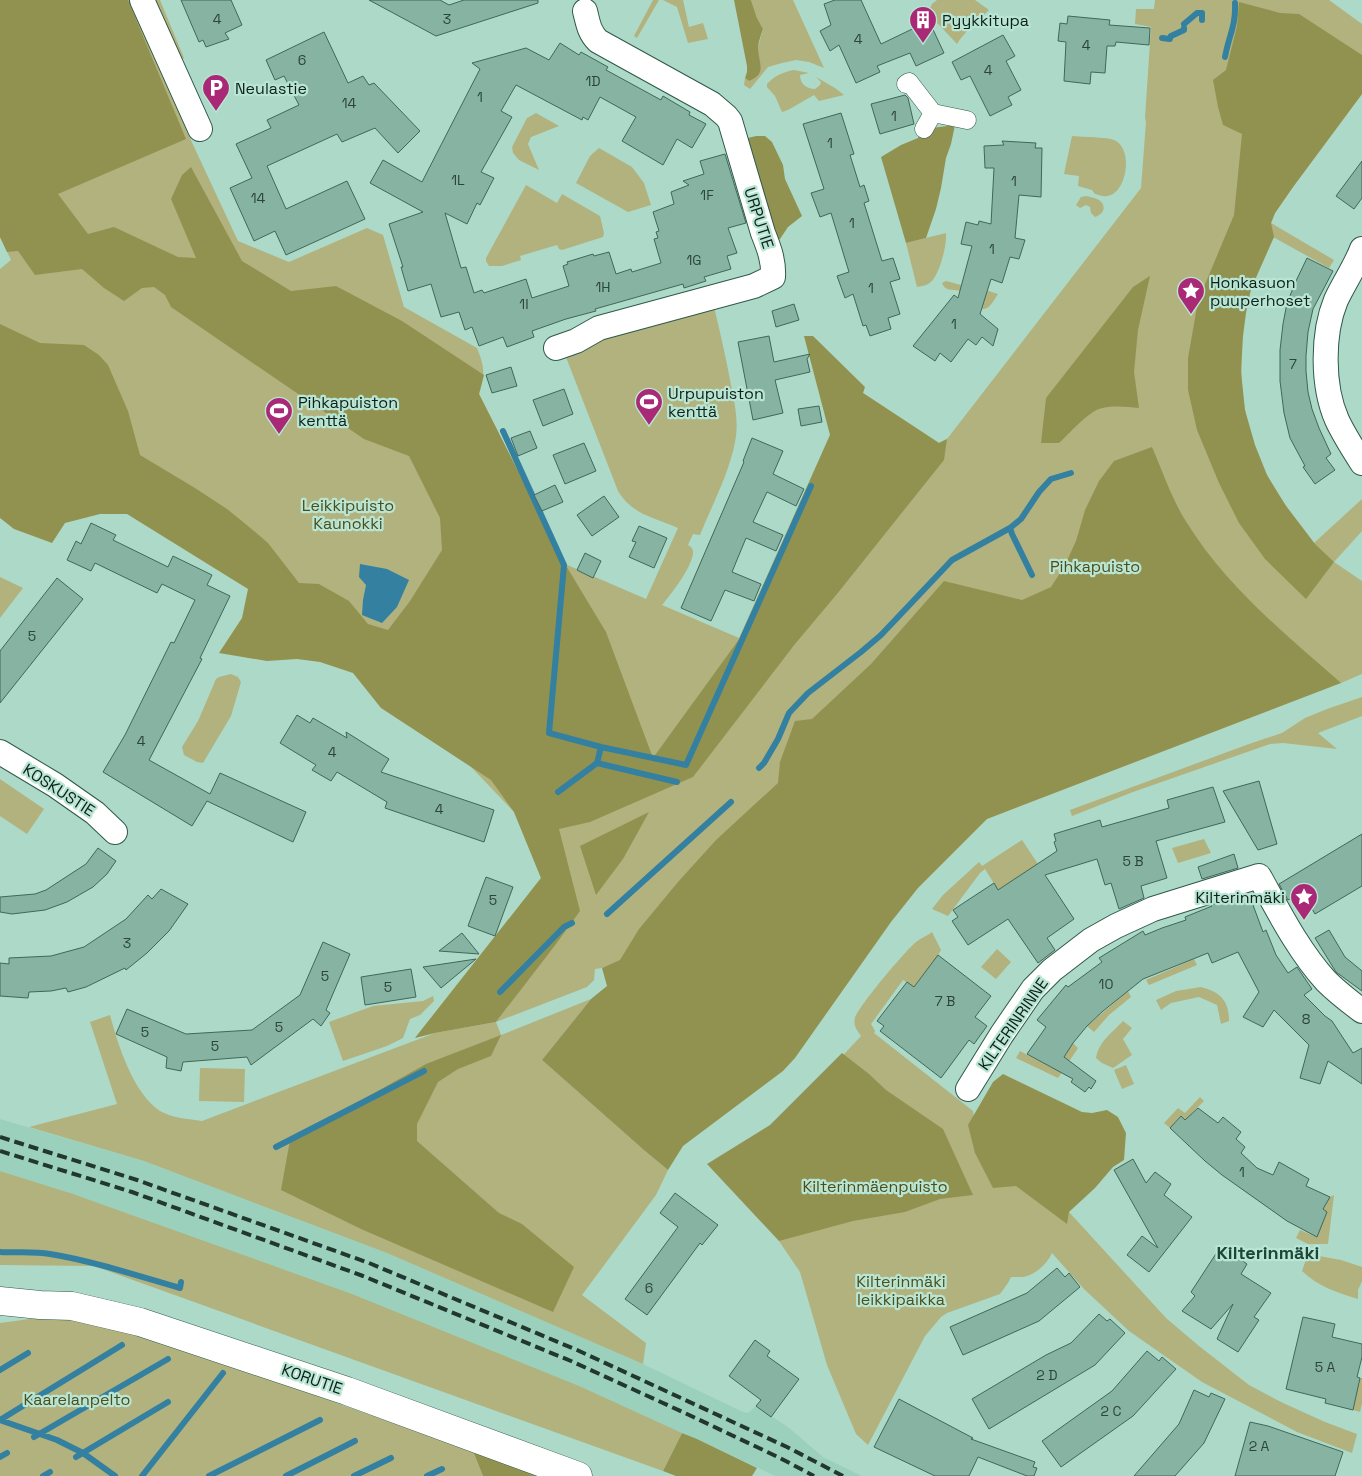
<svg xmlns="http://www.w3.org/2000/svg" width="1362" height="1476" viewBox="0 0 1362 1476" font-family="'Space Grotesk',sans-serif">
<rect width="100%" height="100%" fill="#add9c8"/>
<!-- built -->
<path fill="#9bd1bc" d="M0,1119L144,1161L387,1253L643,1364L743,1412L748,1413L756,1406L788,1427L823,1457L862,1476H775L697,1439L137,1217L0,1171Z"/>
<!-- green -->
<path fill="#b1b27e" d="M0,0H134L188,134L238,241L289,262L367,228L383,235L404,307L477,348C485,368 485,374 479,394L565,564L646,599L678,528C653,517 633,515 618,491L564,352L592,336L713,303C720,331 726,358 731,385C735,404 739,423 735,442C729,474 712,505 700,535L693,534L688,545C691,547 692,547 693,551C694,565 671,594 662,605L739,638L830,435L863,393L939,443L947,439L1141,188L1146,122L1145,118L1151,27L1135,24L1136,9H1154L1155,0H1329L1362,24V94L1293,187L1275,213L1271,223L1334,260L1329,268L1273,237C1266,254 1256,271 1251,289C1240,322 1239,376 1245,410C1249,432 1257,455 1267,475C1279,499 1298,521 1314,543L1362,499V531L1334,562L1362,581V674L1341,683L1329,686L602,968L595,969L594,980L587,987L496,1022L501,1035L591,999L542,1060L645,1151L668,1170L656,1195L582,1295L646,1343L643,1364L387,1253L144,1161L29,1127L117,1104L90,1022L110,1015C118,1045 133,1093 160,1111C172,1118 188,1119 202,1121L435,1033L496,1022L512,1001L415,1038L541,878L514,812L353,643L0,431V269L11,260L0,237Z
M151,0H160L184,58L176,62Z
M653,0H659L637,38L634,36Z
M663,0H683L689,27L703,23L708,39L688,43L677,7Z
M751,0H793L824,68L809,62L796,60L782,63L768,67L750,89L744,85L745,78L749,81L763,29L757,18Z
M937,0H975L989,10C978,21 964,32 957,44L928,13L932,4Z
M794,70L809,73L800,75C800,84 807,89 815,89L820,85L821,82L816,77L835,88L844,95L819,101L814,95L788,110L782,112L775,96L767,87V84C774,76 783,72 794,70Z
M536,113L559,126L531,137L528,144L539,170L519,160L513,153L512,147L527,118Z
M1072,136C1081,137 1108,137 1114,140C1134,148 1127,194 1107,196C1104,197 1099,195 1095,194L1092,190L1078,186L1079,176L1064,174Z
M599,148L632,167L644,183L651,205L628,212L576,183L590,156Z
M526,185L557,203L562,194L600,216L604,233L603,237L562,250L559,249L557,245L520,256L521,260L502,266H489L486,261V258Z
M1086,196C1091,197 1096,198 1099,200C1107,206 1104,214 1095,217L1091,213L1090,207L1086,205L1080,208L1076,205L1081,197Z
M946,233C947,245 940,272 932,281C928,285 923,286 917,287L906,243Z
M946,281L961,285L964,283L998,294C993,301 990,310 981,309C975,304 969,295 963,292C954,288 946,293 942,283Z
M0,577L23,588L0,618Z
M231,674L238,677L241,682L231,716L203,763L197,762L184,755L182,747L198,721L216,679L219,677Z
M1362,697V716L1318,733L1337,749L1283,743L1270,744L1133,792L1072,816L1070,810L1249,744L1282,733L1305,718L1327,709Z
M0,779L44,809L27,834L0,816Z
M1204,839L1211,853L1178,863L1172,848Z
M1022,840L1038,864L998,890L985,869L980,873L948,916L932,909L943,895L979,862L982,866Z
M932,932L941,950L938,955L914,987L903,980L871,1024L875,1031L874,1033L973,1111L977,1137L1069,1212L1166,1318L1199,1346L1249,1385L1281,1402L1325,1422L1357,1434L1352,1453L1297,1432L1202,1382L1129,1331L1084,1289L1052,1253C1047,1264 1036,1274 1024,1277C1020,1277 1015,1277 1011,1277L1008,1283L1000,1294L947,1313L941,1317L925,1336L868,1445L856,1434L827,1365L800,1272L779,1241L765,1139L861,1036C857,1030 853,1026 855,1018C858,1007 905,951 916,942C921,938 927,936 932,932Z
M997,949L1011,962L996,979L981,967Z
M1194,959L1197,965L1149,985L1146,980Z
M1201,987C1220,992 1229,1000 1229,1021L1221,1024L1217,1005L1199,997L1171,1003L1161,1010L1156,1000L1176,991Z
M1128,991L1131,997L1109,1015L1094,1032L1087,1026Z
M433,996L434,1001L420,1015L410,1019L403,1038L387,1046L343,1061L329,1022L373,1006L423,1001Z
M1123,1021L1132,1028L1123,1039L1132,1055C1125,1059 1120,1064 1113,1068L1102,1063L1096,1058C1099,1041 1112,1033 1123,1021Z
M1073,1043L1078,1048L1058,1078L1016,1058L1020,1051L1056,1070Z
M1126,1065L1134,1084L1122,1089L1114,1070Z
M200,1068L245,1069L244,1102L199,1101Z
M1200,1097L1204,1101L1185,1120L1180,1116L1170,1128L1164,1123L1178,1108L1185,1113Z
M0,1171L73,1194L352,1294L579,1386L682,1433L663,1471L94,1266L0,1265Z
M1334,1195L1328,1244H1308L1296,1238L1300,1230L1317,1237L1327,1212L1323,1209L1330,1197Z
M1308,1254L1341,1260L1362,1267V1281L1358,1290V1299C1336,1292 1319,1287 1302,1271Z
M37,1318L71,1319L137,1333L473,1451L483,1476H0V1323Z
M1360,1378H1362V1403L1360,1412L1353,1410Z"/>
<!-- forest -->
<path fill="#929250" d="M0,0H128L186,139L58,194L88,234L114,227L178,257L196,258L171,199L182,175L191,167L242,261L291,291L336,286L402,321L484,375L479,394L565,564L606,632L653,758L740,638L830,435L804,336H813L865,387L863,393L939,443L947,439L944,460L837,594L795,644L693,777L590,822L559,829L580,911L556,944L496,1022L435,1033L415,1038L541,878L514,812L491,780L381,708L353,673L320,662L297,659L267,661L219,653L242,618L248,589L127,514H100L65,523L52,543L14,529L0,518V324L40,343L84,345L99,355L108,365L128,411L140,455L195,488L227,509L248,526L268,543L299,583L319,584L349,601L368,624L388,630L410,601L442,550L440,518L409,456L364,439L171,307L165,295L154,287L142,288L124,301L104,288L82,269L35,275L18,251L7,252L0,237Z
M734,0H751L757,18L763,29C761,35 758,43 758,49C759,64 767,74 749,81L745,78L747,72V66Z
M1239,2L1280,13L1299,14L1362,55V94L1293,187L1275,213L1271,223L1274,237L1251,289L1246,313L1243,336L1241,372L1245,410L1255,445L1267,475L1286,506L1315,544L1334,562L1306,599L1265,559L1239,523L1219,483L1197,430L1188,390V358L1198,301L1234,215L1242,134L1223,125L1218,107L1213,80L1226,70L1237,26Z
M955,125L951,144L946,158L941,188L936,209L926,238L906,243L881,157L901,145L918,138L924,129Z
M756,136H765L772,142L783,165L785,179L802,216L788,227L780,239L775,240L747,146L748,138Z
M1150,276L1138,330L1134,372L1139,408C1126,407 1112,405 1099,409C1086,414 1069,434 1059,443H1041L1046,398L1133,287Z
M1152,447C1163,472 1172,500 1187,523C1227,587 1285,634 1341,683L987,819L918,888L891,922L795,1058L783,1071L683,1146L668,1170L645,1151L542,1060L591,999L607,986L602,968L620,960L639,929L678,882L716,840L778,783L780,762L795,721L812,719L871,664L944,581L1022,600L1051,587L1064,567L1076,541L1085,510L1099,481L1114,461Z
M649,812L623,859L596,895L580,846Z
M501,1035L491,1056L458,1069L438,1082L417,1124V1141L499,1213L522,1224L574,1267L553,1312L361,1229L281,1190L290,1140L426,1064Z
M842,1053L869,1074L886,1090L943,1129L973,1195L940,1199L905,1212L853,1221L779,1241L707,1164L770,1125Z
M1003,1074L1082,1112L1092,1113L1107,1110L1118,1117L1126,1133L1124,1160L1113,1167L1095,1188L1069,1212L1067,1224L1016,1186L993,1188L975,1153L968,1125L993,1082Z
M682,1433L697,1439L757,1468L752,1476H676L663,1471Z
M473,1451L542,1476H483Z"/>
<!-- water -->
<path fill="#3480a0" d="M360,564L387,569L409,580L397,607L382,623L362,615L363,600L366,585L359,577Z"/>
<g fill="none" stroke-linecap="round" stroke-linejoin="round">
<!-- stream -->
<path stroke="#3480a0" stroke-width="6" d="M1184,24L1197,13H1202V20
M1171,36L1184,30V28
M1162,38L1170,39
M1225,57C1229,35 1236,26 1235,3
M503,431L564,565L549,733L601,747
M1010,528L1012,534L1032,575
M597,763L677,782
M759,768L764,763L778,739L789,713L808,693L861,652L881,635L952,560L1010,528L1021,519L1039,492L1051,479L1071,473
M558,792L597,763L601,747L686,765L811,486
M607,914L731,802
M500,992L564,927L572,923
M276,1147L424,1071
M0,1252C17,1253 33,1251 50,1254C93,1261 138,1276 180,1288L181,1282
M0,1370L28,1353
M0,1420L122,1345
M0,1420L57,1440L83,1453L115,1476
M34,1437L168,1359
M0,1457L7,1453
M76,1457L168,1402
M43,1476L50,1472
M142,1476L223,1373
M209,1476L320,1420
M286,1476L355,1441
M354,1476L391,1458
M427,1476L442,1469"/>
</g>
<!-- building -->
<path fill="#87b3a2" stroke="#3f6859" d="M181,0H231L242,25L225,33L229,39L206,47L203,40L199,42Z
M369,0H440L449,5L464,0H538V3L436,36Z
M835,0H861L881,44L929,21L944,53L916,66L910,53L877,66L880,72L856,83L839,45L830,51L820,31L831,25L824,4Z
M1068,16L1110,20L1109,25L1150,28L1149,45L1116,42L1115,46H1107L1105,73L1091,72L1090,84L1064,81L1066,42L1058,41L1060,23L1067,24Z
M324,32L348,83L363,76L369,85L374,83L420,131L398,153L375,128L342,142L337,134L267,166L286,209L347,181L365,219L286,255L275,231L254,241L230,188L252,178L236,144L271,128L267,120L299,105L284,76L275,80L266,60Z
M1003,35L1015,56L1006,61L1021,90L1008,97L1012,105L990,116L970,76L961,80L952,62Z
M560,43L579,55L581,52L608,67L606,70L661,100L663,96L690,112L689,115L706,124L692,148L677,139L663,165L622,141L636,117L600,97L588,120L583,117L582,120L516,85L501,111L512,117L481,172L494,178L480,205L477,203L467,224L445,213L461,268L466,267L474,293L482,290L484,293L526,279L532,298L569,286L563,266L568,264L567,262L593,254L594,256L609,252L616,274L631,269L632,272L661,263L654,239L658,238L656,232L659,231L653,212L674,204L671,192L689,185L683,181L704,174L700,161L725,154L746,223L728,228L737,253L727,256L731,269L704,277L706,281L684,288L683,284L595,309L596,311L566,319L532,331L534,337L507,347L503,337L479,346L472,327L465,330L459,312L441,317L431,284L408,291L401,267H403L389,224L423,212L370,183L383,160L422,182L480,69L472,63L526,48L549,60Z
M905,95L908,98L914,124L880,134L871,104Z
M841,113L854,154L850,155L860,187L864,185L869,201L864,203L882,261L893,258L900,279L890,282L900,314L888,318L891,329L870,336L866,325L863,326L853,294L845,298L837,276L849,272L831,213L820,217L811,193L824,189L803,124Z
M1002,141L1036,143L1035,148H1042L1041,197L1019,195L1015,238L1025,240L1019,259L1010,257L1002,283L991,279L980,314L998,329L993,346L982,337L976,345L968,339L951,362L940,353L935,361L913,346L954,295L958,298L972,246L961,244L966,222L978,225L979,221L991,224L994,168H985L984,146L1004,145Z
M1362,161V198L1354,209L1336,196Z
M1307,258L1333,271L1313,309L1308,332L1306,356V371L1308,392L1312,409L1319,428L1331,454L1326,458L1335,470L1315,484L1303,467L1305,466L1290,438L1284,413L1280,381V350L1283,324L1287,303L1296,281Z
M794,304L799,320L776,327L772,311Z
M769,336L774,362L810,354L807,359L810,372L775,380L783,413L753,420L738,342Z
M511,367L517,386L492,393L486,375Z
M564,389L573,414L543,426L533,400Z
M819,406L822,422L801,426L798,409Z
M530,431L537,448L518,456L511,438Z
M752,438L783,451L773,474L804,489L796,506L767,492L753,522L783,535L776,551L746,538L732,572L761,584L754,601L725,590L711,621L681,608L744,462L743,461Z
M584,443L596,471L565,484L553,455Z
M555,485L563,502L542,511L534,495Z
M604,496L619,517L592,536L577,515Z
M91,523L116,535L113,540L168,567L173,556L212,575L207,585L230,596L200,658L202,659L149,760L210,794L220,773L306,812L293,842L207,801L192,826L103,772L125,735L171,642L174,643L195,600L162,584L157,593L95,563L91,571L67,560L76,541L81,544Z
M639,526L667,538L654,568L629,557L636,542L632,541Z
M585,553L601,561L593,578L577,570Z
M57,578L83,599L0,703V651Z
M297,715L310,723L313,718L347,738L346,732L389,759L381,772L494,810L484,842L385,808L387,802L337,772L331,781L312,770L316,765L280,743Z
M1259,781L1277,844L1258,850L1223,791Z
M1213,787L1225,822L1156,841L1167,878L1141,886L1144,898L1119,909L1111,883L1105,885L1097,859L1045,875L1074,919L1047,938L1055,950L1038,963L1008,919L968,945L952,921L958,917L953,910L965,902L994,883L998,890L1057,851L1054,842L1056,841L1054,834L1100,820L1102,827L1169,808L1167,800Z
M1362,834V886L1315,914L1302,892L1288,900L1279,884Z
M98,848L116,861L107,874L93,887L67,902L45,910L12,914L0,912V897L35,894L46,890L86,864Z
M1234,854L1238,868L1202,879L1198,867Z
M486,877L513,887L495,936L468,926Z
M161,889L188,904L169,931L147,953L126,970L125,968L86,987L68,992L66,988L51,991L29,992L28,998L0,996V963L9,964V958L51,956L84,947L126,919L148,895L152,899Z
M1245,895L1246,898L1250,897L1263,932L1266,930L1276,955L1288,973L1297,967L1312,989L1304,995L1325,1016L1332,1021L1353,1053L1362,1048V1084L1328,1061L1320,1084L1300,1078L1309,1045L1274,1010L1263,1027L1243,1017L1259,992L1238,952L1212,963L1208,953L1143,979L1103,1011L1087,1026L1073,1043L1064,1057L1096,1081L1091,1089L1089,1087L1085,1092L1071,1082L1073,1079L1027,1054L1046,1027L1037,1020L1066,985L1068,987L1102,962L1099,958L1143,931L1145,935L1162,928L1186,920L1185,917L1212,906L1211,905Z
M1329,930L1345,957L1362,971V991L1336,972L1315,938Z
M462,933L479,954L439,951Z
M323,942L350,954L326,1010L330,1013L321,1026L313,1019L251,1065L247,1057L183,1062L181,1071L166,1068L167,1057L116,1034L127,1009L186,1034L252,1030L300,995Z
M938,955L991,996L975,1017L987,1026L974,1044L969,1040L941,1078L880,1031L884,1026L877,1021L907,982L914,987Z
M476,959L441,988L423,967Z
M411,969L416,997L365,1005L361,977Z
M1198,1108L1218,1123L1223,1117L1241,1132L1236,1139L1245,1147L1241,1153L1257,1168L1273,1175L1279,1162L1309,1179L1306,1186L1330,1197L1323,1209L1327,1212L1317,1237L1287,1221L1222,1175L1205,1161L1170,1128L1181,1116L1185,1120Z
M1133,1159L1146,1183L1155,1172L1171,1184L1164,1195L1192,1217L1149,1272L1127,1255L1142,1236L1158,1248L1114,1170Z
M675,1193L718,1225L702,1245L700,1243L647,1315L625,1299L678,1227L660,1213Z
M1221,1246L1247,1264L1241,1274L1271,1293L1254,1317L1259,1320L1238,1352L1217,1339L1233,1304L1211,1329L1182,1311L1195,1296L1191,1292Z
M1057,1268L1065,1277L1069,1273L1080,1287L1039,1321L963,1355L950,1327L1027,1293Z
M1099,1314L1107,1321L1110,1319L1125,1333L1095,1365L989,1429L972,1399L1046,1355L1071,1343Z
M1303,1317L1335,1324L1332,1337L1362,1344V1357L1357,1377L1360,1378L1353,1410L1325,1403L1326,1399L1286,1389Z
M755,1340L770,1351L767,1356L799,1379L771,1417L756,1406L761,1400L729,1376Z
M1147,1351L1159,1361L1162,1357L1176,1369L1133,1416L1061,1467L1042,1441L1112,1391Z
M1194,1390L1209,1397L1211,1393L1225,1399L1204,1443L1175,1476H1134L1179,1424Z
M899,1399L973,1438L971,1439L1035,1462L1033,1467L1037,1468L1034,1476H1027L978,1457L969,1476H935L874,1447Z
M1250,1422L1268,1426L1343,1452L1335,1476H1235Z"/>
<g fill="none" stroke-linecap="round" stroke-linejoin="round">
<defs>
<path id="pedestrian" d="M906,84L909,82L933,113L967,120
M924,129L933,113"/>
<path id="minor" d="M142,0L200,129
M1362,249C1355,267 1344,283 1336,300C1322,334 1322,386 1337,420C1344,435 1353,449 1362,463
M556,348L576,341L599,328L754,286L773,277C774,261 769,248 763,233L730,121L726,116L712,104L598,41C589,32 588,23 585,11
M0,752L55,785L95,813L115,832
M968,1089L1002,1034L1033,989L1052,970L1091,940L1116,926L1153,909L1259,876C1279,912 1298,950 1326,981C1337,992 1350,1002 1362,1011"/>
<path id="tertiary" d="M0,1301L40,1305L72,1306L140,1322L347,1391L578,1476"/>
</defs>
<!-- pedestrian casing -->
<use href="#pedestrian" stroke="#2f594a" stroke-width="19"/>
<!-- minor casing -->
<use href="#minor" stroke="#2f594a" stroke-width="26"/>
<!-- tertiary casing -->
<use href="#tertiary" stroke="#2f594a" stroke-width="29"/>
<!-- pedestrian -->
<use href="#pedestrian" stroke="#fff" stroke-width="18"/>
<!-- minor -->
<use href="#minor" stroke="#fff" stroke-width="24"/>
<!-- tertiary -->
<use href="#tertiary" stroke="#fff" stroke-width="28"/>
<!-- rail -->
<path stroke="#22372f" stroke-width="4" stroke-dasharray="10 5" stroke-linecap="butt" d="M0,1137L137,1180L369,1263L577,1350L787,1447L843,1476
M0,1151L132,1192L363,1276L571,1361L687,1414L780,1458L814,1476"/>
</g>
<!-- icons -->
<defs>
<symbol id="building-pin" viewBox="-11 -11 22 30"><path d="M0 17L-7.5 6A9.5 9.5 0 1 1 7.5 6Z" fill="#aa2976" stroke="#b9e6d4"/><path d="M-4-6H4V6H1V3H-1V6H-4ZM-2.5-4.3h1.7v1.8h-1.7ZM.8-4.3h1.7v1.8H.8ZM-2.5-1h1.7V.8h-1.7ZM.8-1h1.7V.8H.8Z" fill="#fff"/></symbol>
<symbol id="parking-pin" viewBox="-11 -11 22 30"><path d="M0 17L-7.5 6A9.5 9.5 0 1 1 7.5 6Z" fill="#aa2976" stroke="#b9e6d4"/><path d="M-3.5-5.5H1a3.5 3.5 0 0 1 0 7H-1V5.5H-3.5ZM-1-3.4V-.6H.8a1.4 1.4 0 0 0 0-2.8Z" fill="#fff"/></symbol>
<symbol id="sight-pin" viewBox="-11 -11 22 30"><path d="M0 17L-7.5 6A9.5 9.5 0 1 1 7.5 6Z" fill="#aa2976" stroke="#b9e6d4"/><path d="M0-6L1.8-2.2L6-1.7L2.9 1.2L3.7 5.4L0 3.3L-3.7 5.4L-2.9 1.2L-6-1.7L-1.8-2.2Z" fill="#fff"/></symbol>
<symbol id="stadium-pin" viewBox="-11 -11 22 30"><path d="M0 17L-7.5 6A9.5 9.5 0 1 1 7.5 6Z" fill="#aa2976" stroke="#b9e6d4"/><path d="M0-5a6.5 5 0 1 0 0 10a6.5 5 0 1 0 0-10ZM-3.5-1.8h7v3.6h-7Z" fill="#fff"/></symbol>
</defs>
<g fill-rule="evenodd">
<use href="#building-pin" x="907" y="4" width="32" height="43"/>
<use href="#parking-pin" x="200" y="72" width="32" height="43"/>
<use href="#sight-pin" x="1175" y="275" width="32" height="43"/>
<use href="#stadium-pin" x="633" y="386" width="32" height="43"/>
<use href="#stadium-pin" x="263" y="395" width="32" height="43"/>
<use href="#sight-pin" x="1288" y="881" width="32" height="43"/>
</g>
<g text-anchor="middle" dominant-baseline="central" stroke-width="4.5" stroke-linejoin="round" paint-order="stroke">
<!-- number labels -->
<g font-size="14" fill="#2c453b">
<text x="217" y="19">4</text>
<text x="447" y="19">3</text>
<text x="858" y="39">4</text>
<text x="1086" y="45">4</text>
<text x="302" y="60">6</text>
<text x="988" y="70">4</text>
<text x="593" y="81">1D</text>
<text x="480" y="97">1</text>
<text x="349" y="103">14</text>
<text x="894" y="116">1</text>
<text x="830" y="143">1</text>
<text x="458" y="180">1L</text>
<text x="1014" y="181">1</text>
<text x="707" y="195">1F</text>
<text x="258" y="198">14</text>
<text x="852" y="223">1</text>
<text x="992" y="249">1</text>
<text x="694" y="260">1G</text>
<text x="603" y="287">1H</text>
<text x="871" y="288">1</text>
<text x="524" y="304">1I</text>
<text x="954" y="324">1</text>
<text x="1293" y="364">7</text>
<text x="32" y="636">5</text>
<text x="141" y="741">4</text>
<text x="332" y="752">4</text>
<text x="439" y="809">4</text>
<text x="1133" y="861">5 B</text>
<text x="493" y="900">5</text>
<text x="127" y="943">3</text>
<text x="325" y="976">5</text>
<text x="1106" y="984">10</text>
<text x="388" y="987">5</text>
<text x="945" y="1001">7 B</text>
<text x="1306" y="1019">8</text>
<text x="279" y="1027">5</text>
<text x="145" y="1032">5</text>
<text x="215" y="1046">5</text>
<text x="1242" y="1172">1</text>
<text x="649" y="1288">6</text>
<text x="1325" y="1367">5 A</text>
<text x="1047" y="1375">2 D</text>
<text x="1111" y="1411">2 C</text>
<text x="1259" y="1446">2 A</text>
</g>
<!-- poi labels -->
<g font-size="16" fill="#0e2019" stroke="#b9e6d4" text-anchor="start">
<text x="942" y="20">Pyykkitupa</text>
<text x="235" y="88">Neulastie</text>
<text x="1210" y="282">Honkasuon<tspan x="1210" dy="18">puuperhoset</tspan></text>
<text x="668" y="393">Urpupuiston<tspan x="668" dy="18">kenttä</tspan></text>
<text x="298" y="402">Pihkapuiston<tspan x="298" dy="18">kenttä</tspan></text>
<text x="1285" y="897" text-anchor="end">Kilterinmäki</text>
</g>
<!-- street labels -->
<g font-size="16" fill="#0e2019" stroke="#b9e6d4">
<text transform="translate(759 218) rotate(72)">URPUTIE</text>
<text transform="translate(59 790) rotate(33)">KOSKUSTIE</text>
<text transform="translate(1013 1024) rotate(-55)">KILTERINRINNE</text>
<text transform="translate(312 1379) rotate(19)">KORUTIE</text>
</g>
<!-- park labels -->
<g font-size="16" fill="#4d4d1a" stroke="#b9e6d4">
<text x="348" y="505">Leikkipuisto<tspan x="348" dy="18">Kaunokki</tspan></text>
<text x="1095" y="566">Pihkapuisto</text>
<text x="875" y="1186">Kilterinmäenpuisto</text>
<text x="901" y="1281">Kilterinmäki<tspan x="901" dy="18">leikkipaikka</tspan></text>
<text x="77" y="1399">Kaarelanpelto</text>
</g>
<!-- neighbourhood labels -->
<g font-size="18" font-weight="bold" fill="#1d4639" stroke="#b9e6d4">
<text x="1268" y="1252">Kilterinmäki</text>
</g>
</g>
</svg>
